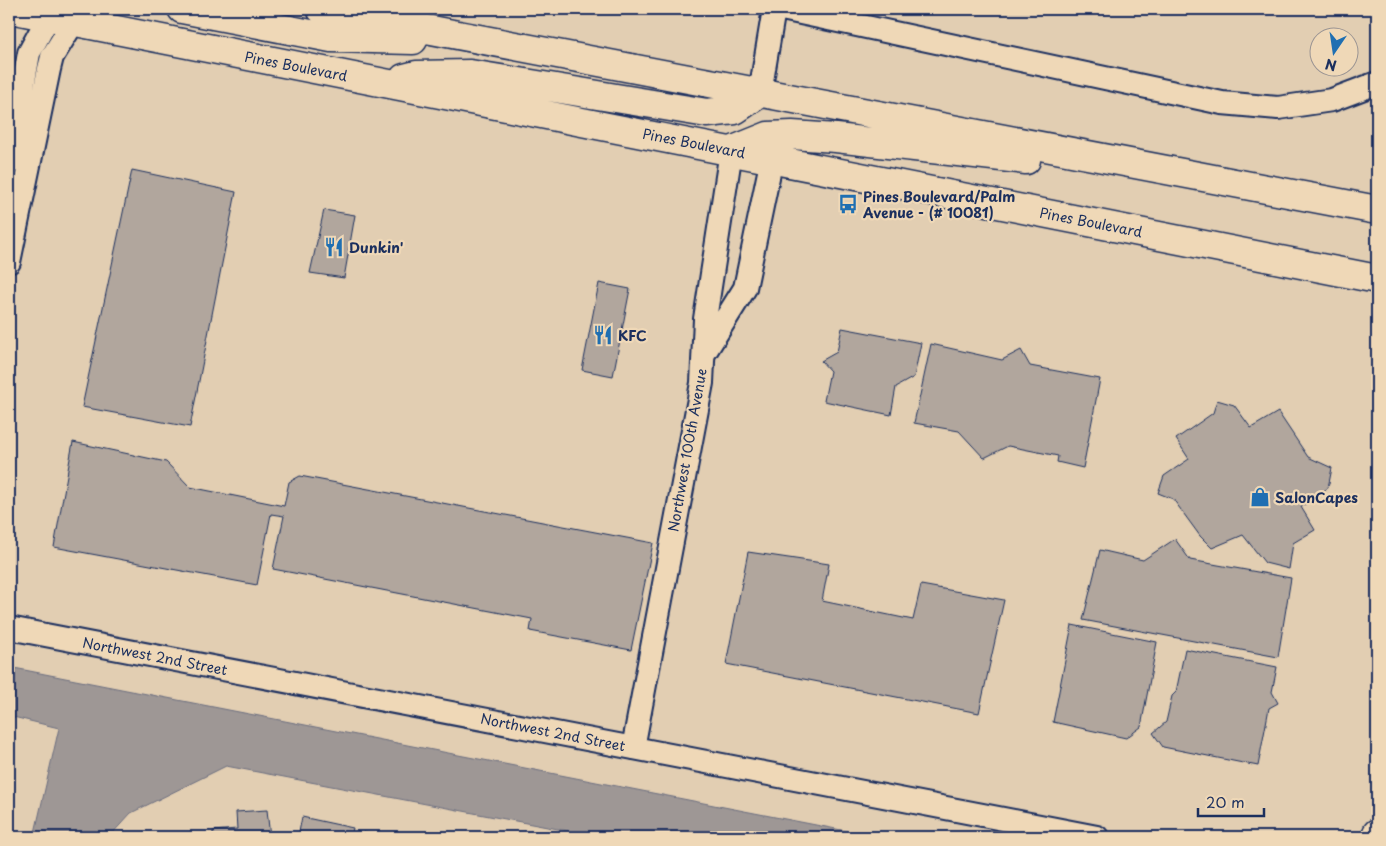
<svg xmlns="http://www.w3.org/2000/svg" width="1386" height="846" viewBox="0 0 1386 846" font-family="'Playpen Sans',sans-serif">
<rect width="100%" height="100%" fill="#e2ceb2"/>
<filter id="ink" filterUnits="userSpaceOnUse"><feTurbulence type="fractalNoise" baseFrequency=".02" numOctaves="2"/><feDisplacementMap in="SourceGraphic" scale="10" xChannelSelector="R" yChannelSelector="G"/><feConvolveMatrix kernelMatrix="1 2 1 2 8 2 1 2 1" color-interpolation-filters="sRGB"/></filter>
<g filter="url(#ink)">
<!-- water -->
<path fill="#9e9795" stroke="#6a6d7f" d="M9,667L877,837H600L226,766L131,813L109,837H34L59,728L9,716Z"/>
<!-- building -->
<path fill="#b1a69d" stroke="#1b2f5e" d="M132,170L236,192L190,427L82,407Z
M324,210L355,215L344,278L310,273Z
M599,283L630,289L613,376L582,370Z
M842,328L921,343L914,377L896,387L891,415L824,401L830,371L821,361L837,352Z
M931,344L1002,360L1021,350L1030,366L1100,379L1083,468L1057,462L1058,456L1008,446L984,458L959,431L914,423Z
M1217,400L1234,405L1251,428L1278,412L1308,457L1332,468L1328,488L1301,507L1315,530L1293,543L1289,569L1265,563L1243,535L1212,548L1200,536L1173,499L1158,493L1164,476L1189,459L1176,439L1213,413Z
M73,442L166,462L190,487L284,506L289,482L300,476L653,543L631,650L530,631L532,619L273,569L284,516L271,514L257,585L54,547Z
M1175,539L1190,560L1291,578L1278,657L1083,620L1100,550L1143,560Z
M748,552L829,564L822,601L913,620L921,585L1004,600L979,713L726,664Z
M1072,625L1157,642L1141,727L1126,738L1053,722Z
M1185,649L1277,667L1272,692L1278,703L1269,708L1258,766L1163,747L1153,733L1166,722L1172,696L1176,692Z
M9,746L14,747L9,776Z
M267,810L270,837H213V831L237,829L236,812Z
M302,817L353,828L351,837H298Z
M363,832L386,837H362Z"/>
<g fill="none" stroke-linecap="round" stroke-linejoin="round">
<defs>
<path id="minor" d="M782,9L1222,103L1278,108L1332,100L1377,83
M760,93L774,9
M9,163L29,53L49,16
M9,262L49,69L52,57L74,21
M705,352L745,288L772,158
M9,628L1097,837
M633,748L702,383L705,319L731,151"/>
<path id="major" d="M1376,837L1377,833"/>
<path id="highway" d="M10,9L1377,279
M182,9L331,38L413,40
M321,9L1377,210
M404,78L416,75L470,74L707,113L735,110L760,93
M731,151L768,136L792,135L836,138L1026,160"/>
</defs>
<!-- minor casing -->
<use href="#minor" stroke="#1b2f5e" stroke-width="26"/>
<!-- major casing -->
<use href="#major" stroke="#1b2f5e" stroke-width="31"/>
<!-- highway casing -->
<use href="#highway" stroke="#1b2f5e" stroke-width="31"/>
<!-- minor -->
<use href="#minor" stroke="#efd8b7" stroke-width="22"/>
<!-- major -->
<use href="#major" stroke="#efd8b7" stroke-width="28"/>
<!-- highway -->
<use href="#highway" stroke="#efd8b7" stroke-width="28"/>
</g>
</g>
<!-- icons -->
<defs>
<symbol id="bus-bare" viewBox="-9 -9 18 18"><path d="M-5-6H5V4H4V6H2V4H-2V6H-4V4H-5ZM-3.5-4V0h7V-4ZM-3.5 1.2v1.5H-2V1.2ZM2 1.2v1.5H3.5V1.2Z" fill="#1f6fb2" stroke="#efd8b7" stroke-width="2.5" paint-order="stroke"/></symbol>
<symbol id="restaurant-bare" viewBox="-9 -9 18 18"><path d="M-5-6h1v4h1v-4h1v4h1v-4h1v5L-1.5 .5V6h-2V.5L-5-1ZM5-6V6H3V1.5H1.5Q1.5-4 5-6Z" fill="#1f6fb2" stroke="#efd8b7" stroke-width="2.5" paint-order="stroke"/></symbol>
<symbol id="shop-bare" viewBox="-9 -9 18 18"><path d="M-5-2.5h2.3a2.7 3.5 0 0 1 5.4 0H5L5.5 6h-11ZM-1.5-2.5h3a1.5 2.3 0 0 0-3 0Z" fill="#1f6fb2" stroke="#efd8b7" stroke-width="2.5" paint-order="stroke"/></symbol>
</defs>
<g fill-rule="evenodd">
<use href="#bus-bare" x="834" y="190" width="28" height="28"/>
<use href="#restaurant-bare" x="320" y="233" width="28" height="28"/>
<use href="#restaurant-bare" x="589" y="321" width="28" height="28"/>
<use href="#shop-bare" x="1246" y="483" width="28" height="28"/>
</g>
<g text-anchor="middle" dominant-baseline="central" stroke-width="4.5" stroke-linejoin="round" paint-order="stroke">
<!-- street labels -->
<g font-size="14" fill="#1b2f5e" stroke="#efd8b7">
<text transform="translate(296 66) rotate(11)">Pines Boulevard</text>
<text transform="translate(694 143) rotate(11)">Pines Boulevard</text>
<text transform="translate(1091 222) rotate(11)">Pines Boulevard</text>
<text transform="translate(687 450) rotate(-80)">Northwest 100th Avenue</text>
<text transform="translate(155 656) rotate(11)">Northwest 2nd Street</text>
<text transform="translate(553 732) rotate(11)">Northwest 2nd Street</text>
</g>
<!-- poi labels -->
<g font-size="14" font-weight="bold" fill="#1b2f5e" stroke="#efd8b7" text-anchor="start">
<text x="863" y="196">Pines Boulevard/Palm<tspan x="863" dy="16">Avenue - (# 10081)</tspan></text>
<text x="349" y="247">Dunkin'</text>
<text x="618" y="335">KFC</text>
<text x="1275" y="497">SalonCapes</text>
</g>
</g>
<!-- margin -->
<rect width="1386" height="846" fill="none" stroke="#efd8b7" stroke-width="30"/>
<rect x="15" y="15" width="1356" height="816" fill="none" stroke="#1b2f5e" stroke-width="2" filter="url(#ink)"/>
<!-- north arrow -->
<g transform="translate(1334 52) rotate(193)"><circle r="24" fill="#efd8b7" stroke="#9a9493"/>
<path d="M0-4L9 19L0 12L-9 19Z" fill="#1f6fb2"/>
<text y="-8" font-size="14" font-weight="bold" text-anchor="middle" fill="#1b2f5e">N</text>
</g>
<!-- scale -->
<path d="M1198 808v8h66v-8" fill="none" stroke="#1b2f5e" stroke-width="2.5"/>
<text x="1206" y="808" font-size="15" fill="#1b2f5e" stroke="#efd8b7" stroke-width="4" paint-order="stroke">20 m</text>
</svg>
